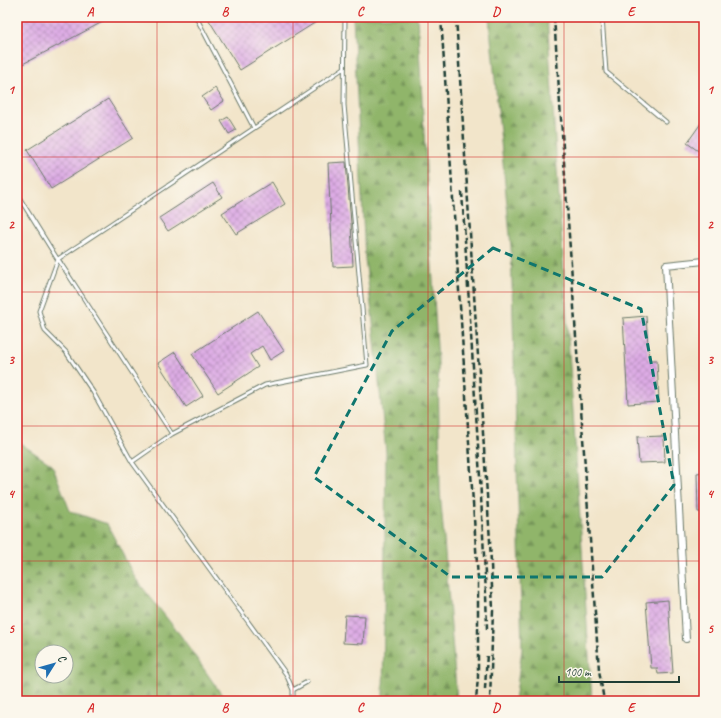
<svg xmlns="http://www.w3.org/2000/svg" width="721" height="718" viewBox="0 0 721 718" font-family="Caveat,sans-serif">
<defs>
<pattern id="forest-firs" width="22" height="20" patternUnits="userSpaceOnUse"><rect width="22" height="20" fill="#90b56a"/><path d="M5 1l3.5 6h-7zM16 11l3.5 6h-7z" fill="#759458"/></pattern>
<pattern id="building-cross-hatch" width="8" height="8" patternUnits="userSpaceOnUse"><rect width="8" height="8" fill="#ddabe5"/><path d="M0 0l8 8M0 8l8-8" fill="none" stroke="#b38cba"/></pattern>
</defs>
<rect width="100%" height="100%" fill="#fbf7ec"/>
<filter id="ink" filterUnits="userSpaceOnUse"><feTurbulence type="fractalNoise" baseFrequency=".025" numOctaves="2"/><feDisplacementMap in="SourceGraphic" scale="8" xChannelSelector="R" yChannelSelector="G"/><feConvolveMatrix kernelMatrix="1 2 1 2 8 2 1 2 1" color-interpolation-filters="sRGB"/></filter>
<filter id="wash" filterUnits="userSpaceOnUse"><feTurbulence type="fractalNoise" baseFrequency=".012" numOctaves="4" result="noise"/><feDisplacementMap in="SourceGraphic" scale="16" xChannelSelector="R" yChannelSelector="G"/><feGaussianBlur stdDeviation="0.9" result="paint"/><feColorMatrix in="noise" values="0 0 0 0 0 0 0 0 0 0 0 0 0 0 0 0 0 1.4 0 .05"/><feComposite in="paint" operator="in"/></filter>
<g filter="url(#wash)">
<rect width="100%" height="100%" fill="#f2e5ca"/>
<!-- forest -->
<path fill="url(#forest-firs)" stroke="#58794f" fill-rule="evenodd" d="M353,17H417L438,363L440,490L457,701H383L386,452L372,313L365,259Z
M489,17H547L592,701H515L522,649L511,246Z
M17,441L52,465L70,511L107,524L135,578L181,636L226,701H17ZM42,652H66V676H42Z"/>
<g id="blocks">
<!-- building -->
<path fill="url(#building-cross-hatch)" d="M17,17H112L17,67Z
M207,17H324L240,70Z
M215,88L224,101L211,110L202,97Z
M108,99L133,138L51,189L27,150Z
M228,117L236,130L229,134L221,121Z
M704,119V155L687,143Z
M346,162L351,223L353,266L333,267L328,163Z
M272,182L285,204L236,234L222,213Z
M213,183L222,197L168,231L159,218Z
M258,311L284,351L270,360L262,346L250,354L258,367L218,393L192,354Z
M646,316L649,360H657L659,402L628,404L623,318Z
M175,352L203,396L186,407L158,363Z
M664,436L665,462L639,463L637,437Z
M704,472V512H698L697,473Z
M668,600L673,673L658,674L657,668H651L646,602Z
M345,615L365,616L363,644L343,643Z"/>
</g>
</g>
<g filter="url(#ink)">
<use href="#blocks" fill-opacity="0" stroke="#697868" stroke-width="1"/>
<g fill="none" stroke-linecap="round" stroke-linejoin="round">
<defs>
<path id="service" d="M196,17L254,128
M602,17L606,72L666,122
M17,194L58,260
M58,259L172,434L265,385L367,365L344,105L345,17
M172,434L132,462L286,674L293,690V701
M132,462L93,392L66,352L45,331L39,311L58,259L344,68
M293,690L307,682"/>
<path id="minor" d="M686,639L666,265L704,261"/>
</defs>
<!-- service casing -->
<use href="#service" stroke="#697868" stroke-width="5"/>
<!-- minor casing -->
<use href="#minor" stroke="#697868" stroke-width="8"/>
<!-- service -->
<use href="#service" stroke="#fff" stroke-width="3"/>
<!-- minor -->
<use href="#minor" stroke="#fff" stroke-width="6"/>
<!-- rail -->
<path stroke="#1f3d34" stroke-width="2.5" stroke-dasharray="6 3" stroke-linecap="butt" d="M441,17L478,579V677L476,701
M456,17L490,541L493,610L490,701
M554,17L599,670L604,701
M462,192L480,477L486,594L487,629
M485,689L487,653"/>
</g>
</g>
<!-- marked area -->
<path fill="none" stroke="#0f766e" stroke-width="3" stroke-dasharray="8 5" stroke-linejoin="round" d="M493,248L641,309L674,485L602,577H451L314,477L392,331Z"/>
<!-- grid -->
<path fill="none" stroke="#d62828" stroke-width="1" stroke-opacity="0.55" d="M157,17V701M293,17V701M428,17V701M564,17V701M17,157H704M17,292H704M17,426H704M17,561H704"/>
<!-- margin -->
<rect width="721" height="718" fill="none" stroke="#fbf7ec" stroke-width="44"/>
<!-- north arrow -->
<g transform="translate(54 664) rotate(53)"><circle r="19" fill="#fbf7ec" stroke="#a3ada2"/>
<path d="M0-3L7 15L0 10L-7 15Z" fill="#1f6fb2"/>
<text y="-6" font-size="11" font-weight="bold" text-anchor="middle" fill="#1f3d34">С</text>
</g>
<!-- scale -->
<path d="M559 676v6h120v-6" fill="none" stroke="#1f3d34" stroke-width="2"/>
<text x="565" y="676" font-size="12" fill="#1f3d34" stroke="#fbf7ec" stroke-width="3" paint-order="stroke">100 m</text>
<rect x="22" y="22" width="677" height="674" fill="none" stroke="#d62828" stroke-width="1.5"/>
<g font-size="13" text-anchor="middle" font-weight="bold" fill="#d62828">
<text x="90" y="16">A</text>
<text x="225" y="16">B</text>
<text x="360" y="16">C</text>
<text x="496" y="16">D</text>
<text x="631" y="16">E</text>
<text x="11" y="94">1</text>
<text x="710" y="94">1</text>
<text x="11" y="229">2</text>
<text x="710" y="229">2</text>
<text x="11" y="364">3</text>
<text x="710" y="364">3</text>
<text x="11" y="498">4</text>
<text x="710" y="498">4</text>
<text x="11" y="633">5</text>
<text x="710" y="633">5</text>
<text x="90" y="712">A</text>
<text x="225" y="712">B</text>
<text x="360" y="712">C</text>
<text x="496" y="712">D</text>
<text x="631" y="712">E</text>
</g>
</svg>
